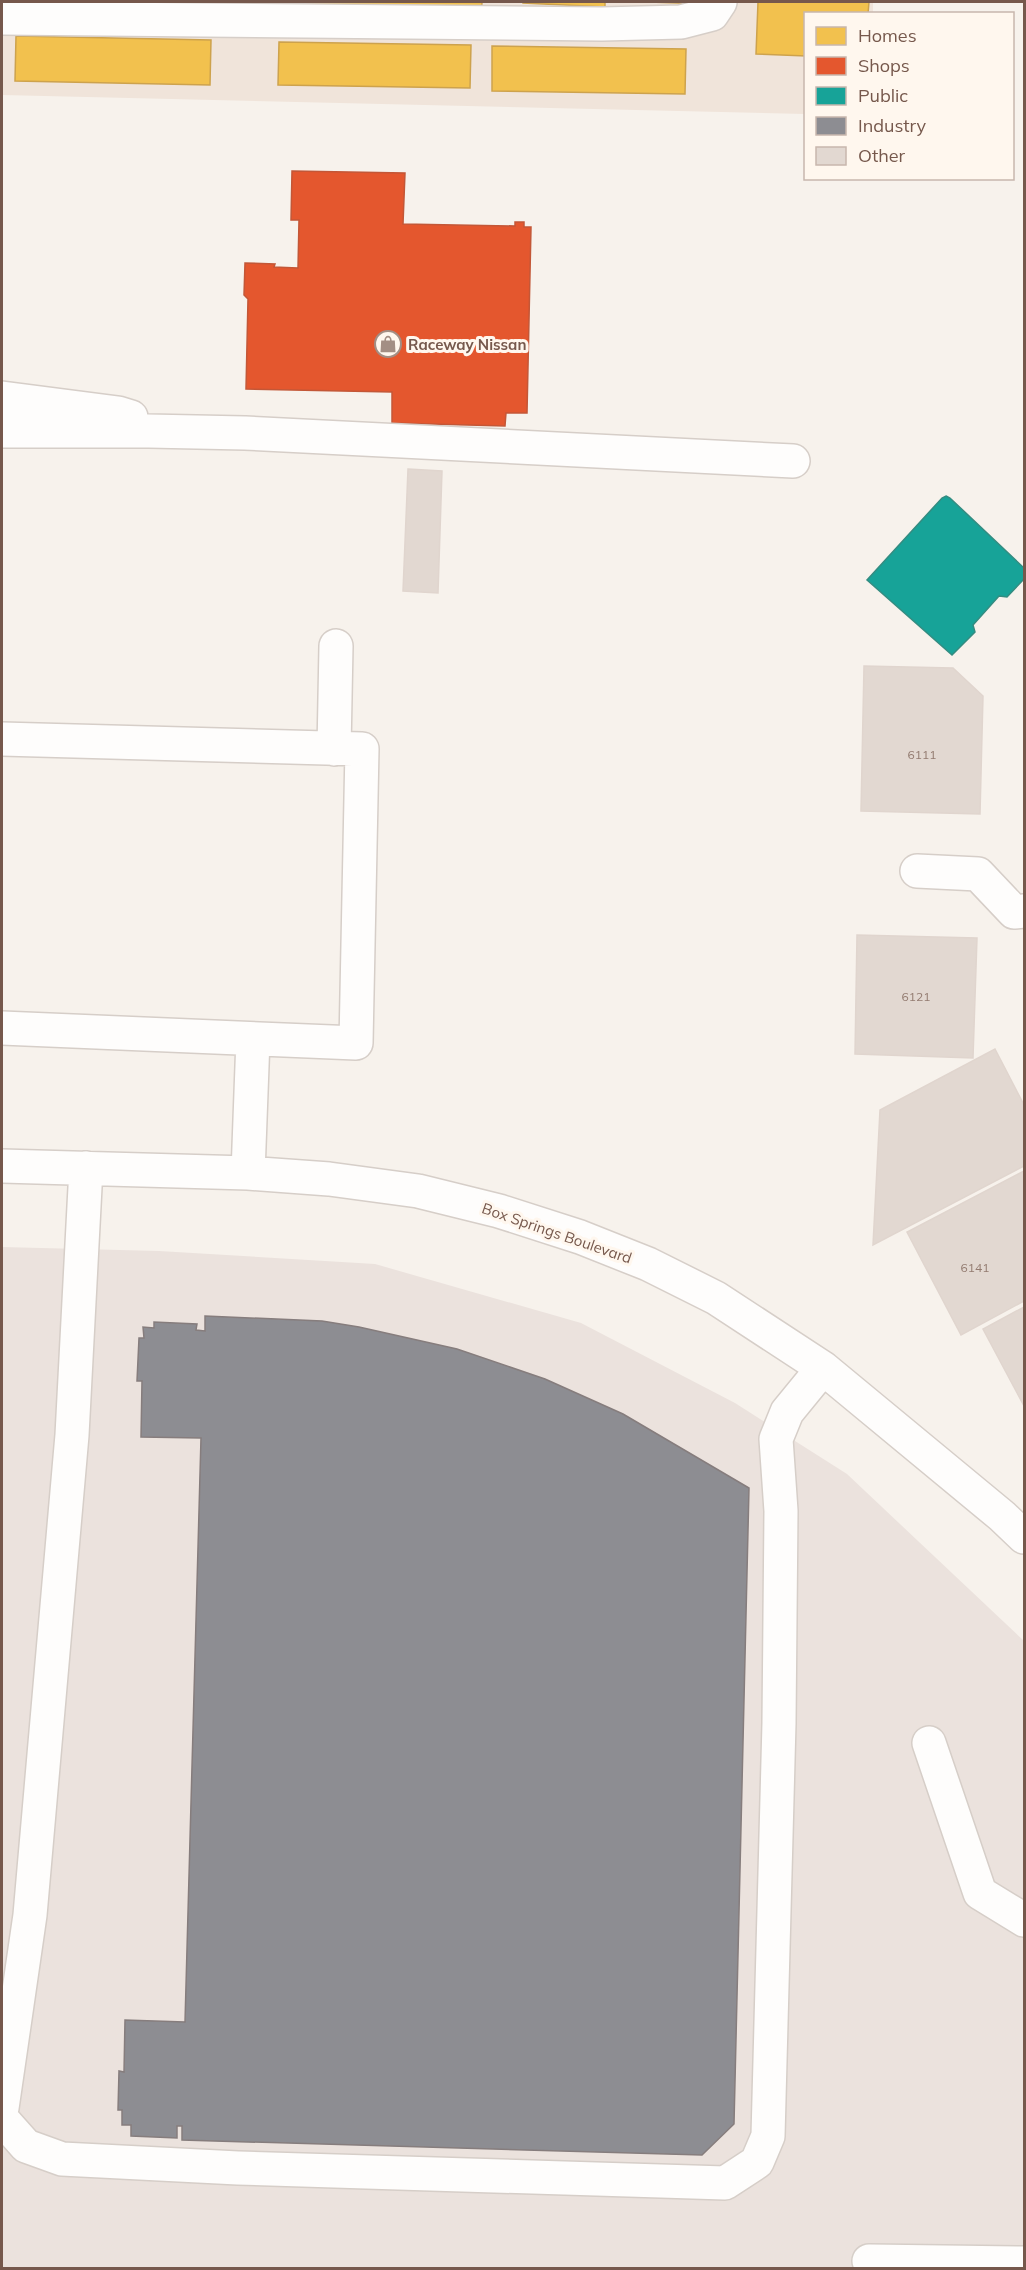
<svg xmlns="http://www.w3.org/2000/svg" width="1026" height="2270" viewBox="0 0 1026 2270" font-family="Mulish,sans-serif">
<rect width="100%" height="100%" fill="#f7f2ec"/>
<!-- residential -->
<path fill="#f0e4da" d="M2,2H873V13L806,14L805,114L2,95Z"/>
<!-- industrial -->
<path fill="#ebe2dd" d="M2,1247L159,1251L375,1264L581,1323L735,1403L847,1474L1024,1641V2268H2Z"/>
<!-- homes -->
<path fill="#f2c14e" stroke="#cda24d" stroke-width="1.5" d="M107,2H482L481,20L138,5V3Z
M523,2H605V7L523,3Z
M648,2H711V4Z
M758,2H869L868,14H806V56L756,54Z
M16,36L211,40L210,85L15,81Z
M279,42L471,45L470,88L278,85Z
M492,46L686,49L685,94L492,91Z"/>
<!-- shops -->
<path fill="#e4572e" stroke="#c35737" stroke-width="1.5" d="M292,171L405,173L403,224L515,226V222H524V227H531L527,413H506L505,426L392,423V392L246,389L248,299L244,295L245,263L275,264L274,267L298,268L299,220H291Z"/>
<!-- public -->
<path fill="#17a398" stroke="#348c81" stroke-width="1.5" d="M946,496L950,498L1024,568V579L1007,597L999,596L973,625L975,632L952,655L867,580L942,498Z"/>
<!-- industry -->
<path fill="#8d8d92" stroke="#867d7d" stroke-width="1.5" d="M205,1316L322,1321L359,1327L457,1349L545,1379L623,1414L749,1488L734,2124L702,2155L182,2140V2126H177V2138L131,2136V2125H122V2110H118L119,2071L124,2072L125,2020L185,2022L201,1438L141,1437L142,1381H137L139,1338H144L143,1327L154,1328V1322L197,1324L196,1330L205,1331Z"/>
<!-- building -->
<path fill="#e2d8d1" stroke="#e0d5ce" stroke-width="1.5" d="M408,469L442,471L438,593L403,591Z
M864,666L953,668L983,696L980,814L861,811Z
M857,935L977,938L973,1058L855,1054Z
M995,1049L1024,1105V1166L873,1245L880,1110Z
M1024,1171V1301L961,1335L907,1232Z
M1024,1307V1406L983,1329Z"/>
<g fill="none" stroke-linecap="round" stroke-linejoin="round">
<defs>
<path id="minor" d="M2,18L602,24L681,22L712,14L720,2
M2,398L118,413L131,417
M2,431H148L245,433L793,461
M2,739L362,749L356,1043L2,1028
M334,749L336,646
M917,871L978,874L1014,912L1024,911
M2,1166L248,1173L329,1179L418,1191L499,1211L580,1237L648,1264L716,1298L823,1368L1002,1516L1024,1537
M248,1173L253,1039
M929,1743L980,1893L1024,1920
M2,2108L30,1915L72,1435L86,1168
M2,2119L26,2146L62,2159L238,2168L725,2183L757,2162L768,2136L779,1723L781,1511L776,1439L787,1412L823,1368
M869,2261L1024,2263"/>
</defs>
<!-- minor casing -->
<use href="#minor" stroke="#d6cec8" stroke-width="36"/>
<!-- minor -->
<use href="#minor" stroke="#fefdfc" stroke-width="33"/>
</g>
<!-- icons -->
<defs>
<symbol id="shop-ring" viewBox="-11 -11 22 22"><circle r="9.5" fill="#fff7ee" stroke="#a38e84" stroke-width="1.5"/><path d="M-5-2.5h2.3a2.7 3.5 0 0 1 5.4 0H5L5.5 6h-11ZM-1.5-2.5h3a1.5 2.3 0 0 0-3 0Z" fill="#a38e84"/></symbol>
</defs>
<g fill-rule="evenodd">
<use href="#shop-ring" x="373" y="329" width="30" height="30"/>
</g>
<g text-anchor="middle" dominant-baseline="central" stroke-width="6" stroke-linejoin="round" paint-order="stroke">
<!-- number labels -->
<g font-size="12" fill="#937b70">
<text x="922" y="754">6111</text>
<text x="916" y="996">6121</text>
<text x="975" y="1267">6141</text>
</g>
<!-- poi labels -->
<g font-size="15" font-weight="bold" fill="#76584c" stroke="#fff7ee" text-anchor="start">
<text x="408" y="344">Raceway Nissan</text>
</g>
<!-- street labels -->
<g font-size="15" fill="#76584c" stroke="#fff7ee">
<text transform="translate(557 1233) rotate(19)">Box Springs Boulevard</text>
</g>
</g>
<!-- border -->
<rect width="1026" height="2270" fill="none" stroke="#76584c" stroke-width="6"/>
<!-- legend -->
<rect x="804" y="12" width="210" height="168" fill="#fff7ee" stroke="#c8b7ad" stroke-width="1.5"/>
<rect x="816" y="27" width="30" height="18" fill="#f2c14e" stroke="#c8b7ad" stroke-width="1.5"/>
<text x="858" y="42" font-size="18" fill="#76584c">Homes</text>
<rect x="816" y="57" width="30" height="18" fill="#e4572e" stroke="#c8b7ad" stroke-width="1.5"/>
<text x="858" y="72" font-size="18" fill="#76584c">Shops</text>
<rect x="816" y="87" width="30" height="18" fill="#17a398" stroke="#c8b7ad" stroke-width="1.5"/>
<text x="858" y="102" font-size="18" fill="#76584c">Public</text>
<rect x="816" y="117" width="30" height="18" fill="#8d8d92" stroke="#c8b7ad" stroke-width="1.5"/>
<text x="858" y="132" font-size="18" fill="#76584c">Industry</text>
<rect x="816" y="147" width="30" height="18" fill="#e2d8d1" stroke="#c8b7ad" stroke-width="1.5"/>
<text x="858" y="162" font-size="18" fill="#76584c">Other</text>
</svg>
